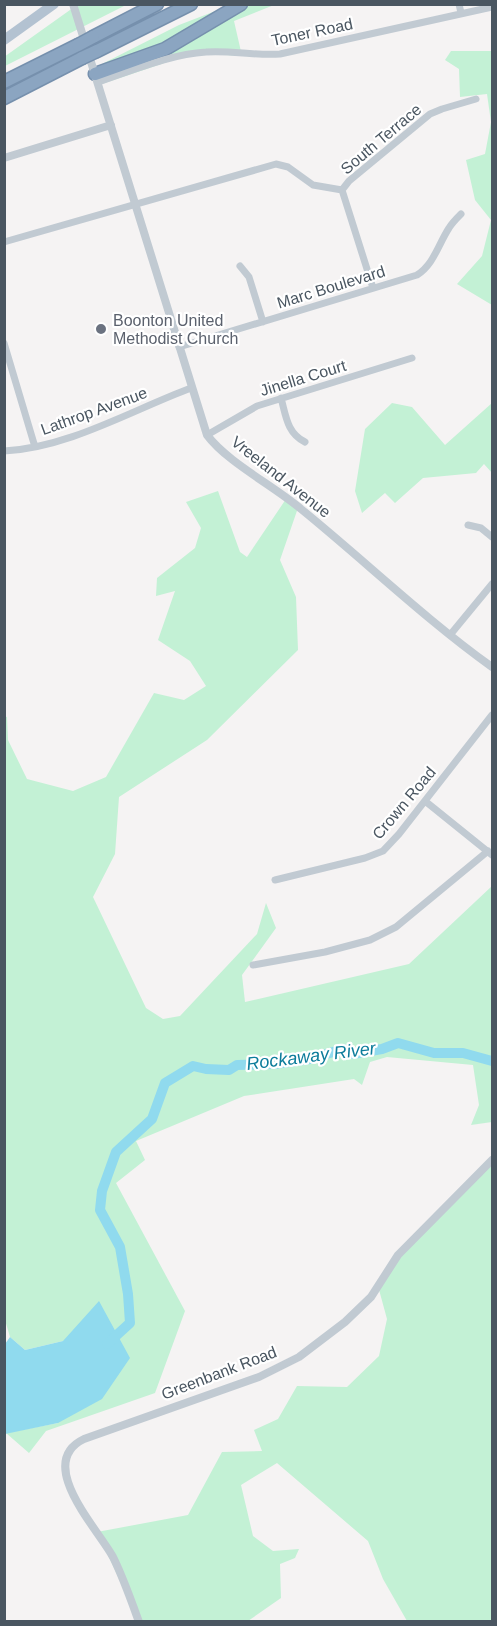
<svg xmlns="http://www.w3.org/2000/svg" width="497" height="1626" viewBox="0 0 497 1626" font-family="Helvetica,sans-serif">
<rect width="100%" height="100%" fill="#f5f3f3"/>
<!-- green -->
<path fill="#c3f1d5" d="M77,5H126L5,66L4,57Z
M231,5H274L234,21L242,56L194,53L99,85L94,68L179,25Z
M451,51H492V305L457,284L482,256L491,220L475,200L466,160L485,154L491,122L487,94L460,97L459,69L445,60Z
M492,381V473L484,464L476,473L423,478L395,503L385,493L362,513L355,491L365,429L392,403L412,407L445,445L492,403Z
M218,491L240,552L247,557L288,496L299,505L280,560L296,597L298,650L207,740L119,797L115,854L93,897L146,1008L163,1019L180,1016L257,934L266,903L276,928L242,975L245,1002L409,964L492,886V1122L471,1125L479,1105L473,1065L387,1057L370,1062L362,1085L354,1079L244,1096L136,1141L145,1160L116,1183L185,1311L155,1393L46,1431L29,1453L6,1433L58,1423L63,1341L25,1350L10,1337L5,1320L4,716L7,717L8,740L27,779L73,791L106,777L154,693L184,700L206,686L190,661L158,640L175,591L156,596L157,578L195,548L201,528L186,502Z
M492,1157V1621H407L383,1579L368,1541L277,1463L241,1485L253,1536L273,1551L299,1549L295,1558L280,1564L281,1598L248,1621H139L97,1532L188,1515L222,1452L262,1451L254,1430L278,1419L297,1386L347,1387L379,1356L387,1319L378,1286L392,1264Z"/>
<!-- water -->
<path fill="#90daee" d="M99,1301L130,1358L102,1399L58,1423L5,1434V1344L10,1337L25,1350L63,1341Z"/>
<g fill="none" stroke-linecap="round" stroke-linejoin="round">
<!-- river -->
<path stroke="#90daee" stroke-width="10" d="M107,1344L130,1323L128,1294L120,1247L100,1210L102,1191L116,1152L152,1119L165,1083L193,1066L206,1069L229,1070L237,1065L275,1064L310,1059L343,1049L353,1054L382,1049L398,1043L434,1053H463L492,1061"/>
<defs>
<path id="motorway" d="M93,37L157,4
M97,51L191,4
M95,74L165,49L241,4
M4,82L78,45
M4,98L82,58"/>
</defs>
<!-- motorway casing -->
<use href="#motorway" stroke="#7690ad" stroke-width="15"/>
<!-- minor -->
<path stroke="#c1cad2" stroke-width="7" d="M459,4L461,13
M98,82C131,71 171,54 206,52C231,50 255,56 280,54L492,7
M342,190L373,288
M4,242L276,164L288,167L313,185L342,190L349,181L430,114L442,109L476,99
M240,266L249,277L263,322
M4,343L35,447
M179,347L417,275C434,264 438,245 449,228C452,223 457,218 461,214
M281,398C286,416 287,433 305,442
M207,435L257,406L412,358
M4,451C68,448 132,410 191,388
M468,525L481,528L492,537
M450,635L492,584
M425,801L492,855
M275,880L365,858L383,851L399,834L492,715
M253,965L325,952L370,940L396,927L488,851"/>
<!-- tertiary -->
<path stroke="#c1cad2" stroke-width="8" d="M73,4L207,435C227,462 274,486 301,509C365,561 425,619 492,667
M4,158L111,125
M139,1622C131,1600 123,1577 113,1557C98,1529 34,1463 84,1439L259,1377L299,1357L345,1322L371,1297L398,1255L492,1160"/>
<!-- primary -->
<path stroke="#b3c2d1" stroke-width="10" d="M4,40L54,4"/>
<!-- motorway -->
<use href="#motorway" stroke="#8ba5c1" stroke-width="12"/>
<defs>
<path id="motorway-bridge" d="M78,45L93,37
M82,58L97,51"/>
</defs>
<!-- motorway-bridge casing -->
<use href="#motorway-bridge" stroke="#7690ad" stroke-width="15" stroke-linecap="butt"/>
<!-- motorway-bridge -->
<use href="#motorway-bridge" stroke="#8ba5c1" stroke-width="12"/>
</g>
<!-- markers -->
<circle fill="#6b7280" stroke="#fff" stroke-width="2" cx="101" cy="329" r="6"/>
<g text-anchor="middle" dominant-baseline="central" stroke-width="4.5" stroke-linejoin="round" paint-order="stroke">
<!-- street labels -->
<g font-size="16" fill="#4a5661" stroke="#fff">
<text transform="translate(312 32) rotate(-12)">Toner Road</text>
<text transform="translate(381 139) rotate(-40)">South Terrace</text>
<text transform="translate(331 287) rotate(-17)">Marc Boulevard</text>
<text transform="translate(303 378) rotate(-17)">Jinella Court</text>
<text transform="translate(94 411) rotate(-20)">Lathrop Avenue</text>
<text transform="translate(281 477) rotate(38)">Vreeland Avenue</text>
<text transform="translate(404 803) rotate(-50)">Crown Road</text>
<text transform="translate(219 1373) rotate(-21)">Greenbank Road</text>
</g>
<!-- worship labels -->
<g font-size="16" fill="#5b616d" stroke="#fff" text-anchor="start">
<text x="113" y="320">Boonton United<tspan x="113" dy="18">Methodist Church</tspan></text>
</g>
<!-- water labels -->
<g font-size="18" font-style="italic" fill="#0c7c9b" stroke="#fff">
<text transform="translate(311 1056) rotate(-7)">Rockaway River</text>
</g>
</g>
<!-- border -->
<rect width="497" height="1626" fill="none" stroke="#4a5661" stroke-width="12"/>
</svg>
